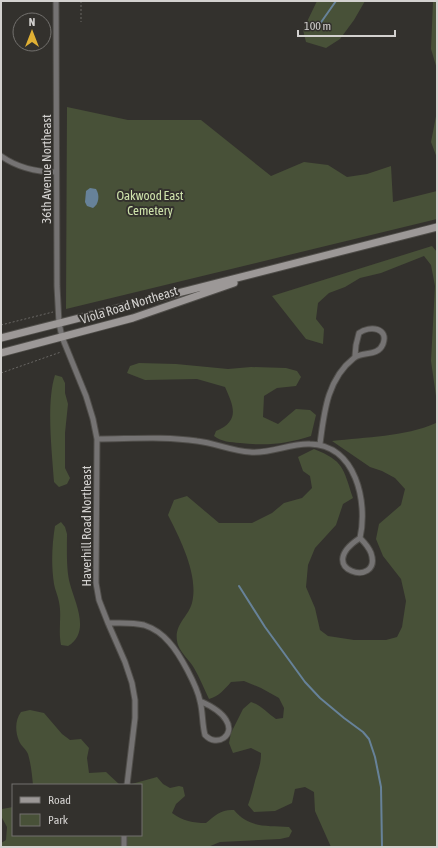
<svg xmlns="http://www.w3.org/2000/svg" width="438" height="848" viewBox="0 0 438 848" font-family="'Asap Condensed',sans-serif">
<rect width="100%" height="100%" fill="#33312d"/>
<!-- green -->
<path fill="#485138" d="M317,1H365L354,20L340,39L326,48L306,42L303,30Z
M433,1H437V69L431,49Z
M67,107L128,120H201L271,176L304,162L328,165L347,177L367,174L391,166L393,202L437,191V219L66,309Z
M437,111V158L431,142Z
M432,246L437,252V403L431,361L435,286L431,265L424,256L381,273L360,278L345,287L329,293L318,303L316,319L324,329L323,344L306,339L272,296Z
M139,363L176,364L228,369L251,367L286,368L297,371L301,377L296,386L277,388L264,396L263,417L278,424L296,409L310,410L316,415L311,436C286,444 267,446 240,443C230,442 222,442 214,436L216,431C240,421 234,407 225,387L197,379L145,380L127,373L130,366Z
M55,375L62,377L65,383V393L68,404L65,433V468L70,478L67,484L59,487L54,482C52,452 46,403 55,375Z
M437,418V847H331L315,811L314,792L305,787L295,789L292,803L275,811L254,812L248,805C251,797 253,789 255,781C258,770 261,765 261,753L251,748L233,753L229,743L231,733L243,709L251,702C261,705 267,713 276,719L283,718L284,708L279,698L261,688L244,681L231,682C224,690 219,696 209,699C204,689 200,678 194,668C190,661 181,653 178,645C172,625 188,618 192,603C199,575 180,539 168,515L174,500L187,496L219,523H252L272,513L284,503L302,498L312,488L310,476L303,471L298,457L314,449C344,461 343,468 353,498L343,504L336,525L315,548L308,565L306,587L315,608L320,630L328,636L354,640H386L397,637L402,627L406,601L401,579L383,556L376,539L379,524L401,505L405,489L395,478L382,471L370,467L332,441C366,437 404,437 436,423Z
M61,522L65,527L67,534C67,548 66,570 70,584C75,603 91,632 68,646L61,645C58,630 62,616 59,602C58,596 55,590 54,584C51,564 52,545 55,526Z
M30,710L44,713L62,734L70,740L81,739L89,748L87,758L89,773L106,772L120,785H33C32,775 31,764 28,754C26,749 21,746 19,741C15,731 15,720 21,712Z
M157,777L163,784L170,788L179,786L183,787L185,796L176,804L172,813C183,821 193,823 206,823C215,815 222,809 234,810C250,829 267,825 289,827L292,831L289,837L280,839L220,842L208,847H1V843L6,840L7,827L1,816L2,809L13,807V835H141V785H128Z"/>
<!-- water -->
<path fill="#678299" d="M90,188L96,189C100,195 99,204 93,208L87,206L85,202L86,191Z"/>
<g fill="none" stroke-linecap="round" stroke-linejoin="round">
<!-- stream -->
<path stroke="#678299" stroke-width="2" d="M317,28L336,1
M239,586L265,627L305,682L320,698L344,718L363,732L369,739L375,757L381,787L382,847"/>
<defs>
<path id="street" d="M56,1L57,286L59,323L62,337L86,396L93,419L97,439L96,583L99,600L108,623L125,662L132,683L135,700V718L127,785
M1,156C18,168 36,172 56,172
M97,439C130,439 164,436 197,441C215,443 232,451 250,452C271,454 290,443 310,444C356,445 368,502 360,538C311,570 383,589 371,553C369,548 364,542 360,538
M320,444C324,413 327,379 354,358C362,351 378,357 383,344C389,328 370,325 359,333L356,345L355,356
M108,623C120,623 132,622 144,625C153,628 163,635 169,642C180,654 197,686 200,701C203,712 202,724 205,735C217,748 236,735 226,720C221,711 209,705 200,701
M124,835V847"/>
<path id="secondary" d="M1,338L437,227
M1,353L133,318L234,283"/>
</defs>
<!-- street casing -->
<use href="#street" stroke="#504e4a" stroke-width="7"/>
<!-- secondary casing -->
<use href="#secondary" stroke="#504e4a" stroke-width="9"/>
<!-- path -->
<path stroke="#6a6865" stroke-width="1" stroke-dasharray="2 2" stroke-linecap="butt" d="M81,1V22
M1,325L53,312
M1,373L61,352"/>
<!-- street -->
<use href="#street" stroke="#757373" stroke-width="5"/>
<!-- secondary -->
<use href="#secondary" stroke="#9c9897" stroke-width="7"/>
</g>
<g text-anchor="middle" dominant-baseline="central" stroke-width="4" stroke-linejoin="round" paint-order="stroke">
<!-- street labels -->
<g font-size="13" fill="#d3d1cf" stroke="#33312d">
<text transform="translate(46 169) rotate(-90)">36th Avenue Northeast</text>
<text transform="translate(129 305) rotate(-17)">Viola Road Northeast</text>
<text transform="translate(86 526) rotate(-90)">Haverhill Road Northeast</text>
</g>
<!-- park labels -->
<g font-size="13" fill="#cee2ab" stroke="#33312d">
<text x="150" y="195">Oakwood East<tspan x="150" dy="15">Cemetery</tspan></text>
</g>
</g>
<!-- border -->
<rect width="438" height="848" fill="none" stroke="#d3d1cf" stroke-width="4"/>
<!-- legend -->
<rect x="12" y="784" width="130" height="52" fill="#33312d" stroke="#73716e"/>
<rect x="20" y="797" width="20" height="6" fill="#9c9897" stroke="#73716e"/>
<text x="48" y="804" font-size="12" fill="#d3d1cf">Road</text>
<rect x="20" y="814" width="20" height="12" fill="#485138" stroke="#73716e"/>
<text x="48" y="824" font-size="12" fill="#d3d1cf">Park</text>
<!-- north arrow -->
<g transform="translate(32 32)"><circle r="19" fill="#33312d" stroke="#73716e"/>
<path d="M0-3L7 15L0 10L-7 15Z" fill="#e0b034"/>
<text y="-6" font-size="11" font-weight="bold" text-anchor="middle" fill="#d3d1cf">N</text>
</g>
<!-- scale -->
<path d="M298 30v6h97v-6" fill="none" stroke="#d3d1cf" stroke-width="2"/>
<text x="304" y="30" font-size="12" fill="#d3d1cf" stroke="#33312d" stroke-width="3" paint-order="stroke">100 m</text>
</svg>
